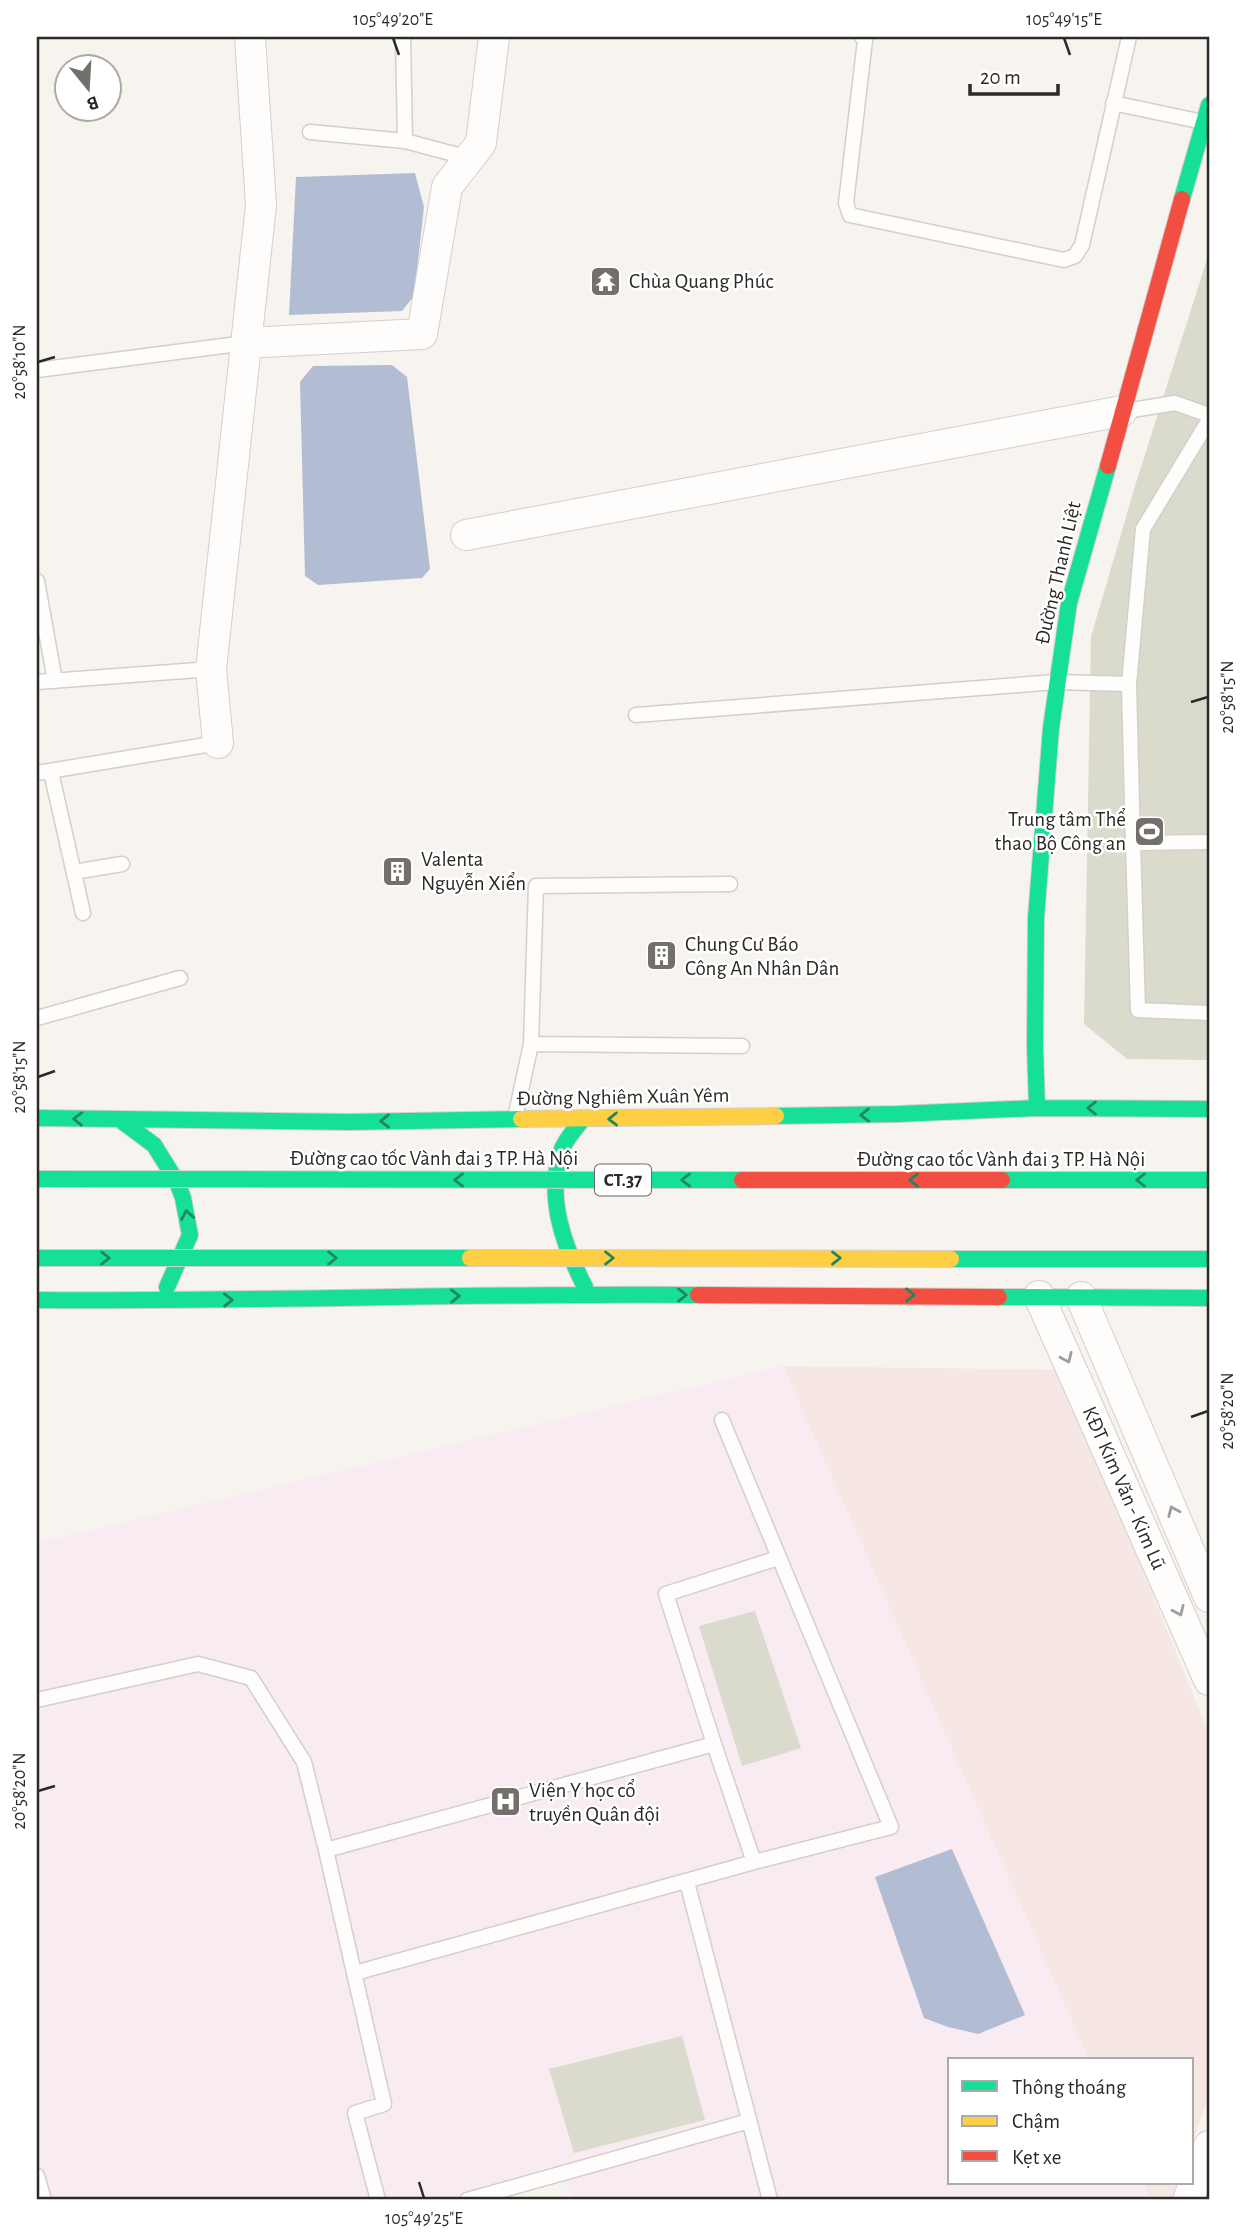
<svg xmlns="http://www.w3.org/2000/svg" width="1246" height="2237" viewBox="0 0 1246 2237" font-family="'Alegreya Sans',sans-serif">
<rect width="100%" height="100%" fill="#f7f3ee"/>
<!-- commercial -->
<path fill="#f7e7e4" d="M783,1366L1062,1370L1209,1734V2094L1192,2145V2060H1089Z
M1143,2183H1179L1173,2200H1151Z"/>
<!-- medical -->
<path fill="#f8ebf1" d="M783,1366L1089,2060H950V2183H1143L1151,2200H574L564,2180L493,2200H37V1543Z"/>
<!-- green -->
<path fill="#dadbcc" d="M1209,253V1060L1127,1059L1084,1024L1091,637L1135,486Z
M755,1611L801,1748L742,1766L699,1626Z
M682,2036L705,2120L574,2153L549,2069Z"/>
<!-- water -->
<path fill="#b2bdd3" d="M415,173L424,207L414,296L402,311L289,315L296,177Z
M392,365L407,377L430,569L422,578L318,585L305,576L300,382L313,366Z
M952,1849L1025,2015L978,2034L948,2027L924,2018L875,1877Z"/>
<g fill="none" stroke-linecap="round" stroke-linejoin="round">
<defs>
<path id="lane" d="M403,37L405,141L469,158
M862,37L865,40L846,203L850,215L1064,260L1075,256L1082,245L1129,37
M1113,103L1203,122
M310,132L405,141
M37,370L246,343
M1126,411L1175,403L1209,415
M37,581L55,681
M37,682L211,669
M1129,684L1143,529L1209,420
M636,715L1056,682L1129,684L1133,843L1209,842
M51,772L83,913
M37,773L218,743
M1133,843L1138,1010L1209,1013
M74,872L122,864
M730,884L536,886L531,1044L742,1046
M37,1018L180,978
M515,1118L531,1044
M37,1700L198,1664L251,1678L304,1762L326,1850L714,1744L666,1594L778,1558
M714,1744L754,1862L891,1827L722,1420
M326,1850L384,2104L355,2113L378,2200
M687,1882L770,2200
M355,1973L754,1862
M37,2176L44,2200
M467,2200L749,2121"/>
<path id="street" d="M246,343L422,334L447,187L481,143L494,37
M466,535L1122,411
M218,743L211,669L261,205L250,37
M1039,1296L1209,1680
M1081,1297L1209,1597
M1188,2200L1209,2146"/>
<path id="fast" d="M1182,199L1209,105
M1037,1108L1035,1045L1036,918L1051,728L1069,603L1108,466
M776,1116L898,1114L1037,1108L1209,1109
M37,1118L349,1122L521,1119
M119,1119L154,1145L177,1182L183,1198L190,1235L167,1287
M582,1120C575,1129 564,1141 561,1152C546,1198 564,1246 585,1287
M999,1297L1209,1298
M37,1300C257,1302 478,1293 698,1295"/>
<path id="slow" d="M521,1119L776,1116"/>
<path id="jam" d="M1108,466L1182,199
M698,1295L999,1297"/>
</defs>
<!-- lane casing -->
<use href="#lane" stroke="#d3cfcb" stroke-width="17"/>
<!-- street casing -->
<use href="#street" stroke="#d3cfcb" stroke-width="32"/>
<!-- fast casing -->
<use href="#fast" stroke="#d3cfcb" stroke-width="18"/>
<!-- slow casing -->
<use href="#slow" stroke="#d3cfcb" stroke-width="18"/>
<!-- jam casing -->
<use href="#jam" stroke="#d3cfcb" stroke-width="18"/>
<!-- lane -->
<use href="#lane" stroke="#fefdfc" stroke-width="14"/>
<!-- street -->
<use href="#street" stroke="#fefdfc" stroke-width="30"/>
<!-- fast -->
<use href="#fast" stroke="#16e098" stroke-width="16"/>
<!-- slow -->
<use href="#slow" stroke="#ffcf43" stroke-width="16"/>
<!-- jam -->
<use href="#jam" stroke="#f24e42" stroke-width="16"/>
<defs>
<path id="fast-bridge" d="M37,1179L742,1180
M1002,1180H1209
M37,1258H470
M951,1259H1209"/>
<path id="slow-bridge" d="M470,1258L951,1259"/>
<path id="jam-bridge" d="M742,1180H1002"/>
</defs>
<!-- fast-bridge casing -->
<use href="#fast-bridge" stroke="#d2d0cd" stroke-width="18" stroke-linecap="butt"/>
<!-- slow-bridge casing -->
<use href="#slow-bridge" stroke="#d2d0cd" stroke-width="18" stroke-linecap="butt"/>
<!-- jam-bridge casing -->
<use href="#jam-bridge" stroke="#d2d0cd" stroke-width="18" stroke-linecap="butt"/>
<!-- fast-bridge -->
<use href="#fast-bridge" stroke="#16e098" stroke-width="16"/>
<!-- slow-bridge -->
<use href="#slow-bridge" stroke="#ffcf43" stroke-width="16"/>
<!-- jam-bridge -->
<use href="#jam-bridge" stroke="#f24e42" stroke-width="16"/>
</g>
<!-- one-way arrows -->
<defs><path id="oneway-chevron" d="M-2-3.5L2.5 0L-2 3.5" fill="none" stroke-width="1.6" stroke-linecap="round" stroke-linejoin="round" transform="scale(1.75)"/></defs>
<g stroke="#21855f">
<use href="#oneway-chevron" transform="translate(1092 1108) rotate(-180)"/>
<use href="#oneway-chevron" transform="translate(865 1115) rotate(179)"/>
<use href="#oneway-chevron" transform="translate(78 1119) rotate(-179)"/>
<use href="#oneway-chevron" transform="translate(613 1119) rotate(179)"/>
<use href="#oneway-chevron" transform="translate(385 1121) rotate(179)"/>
<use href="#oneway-chevron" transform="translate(459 1180) rotate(180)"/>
<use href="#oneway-chevron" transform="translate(686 1180) rotate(180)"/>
<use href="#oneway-chevron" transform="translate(914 1180) rotate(-180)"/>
<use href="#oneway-chevron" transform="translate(1141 1180) rotate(-180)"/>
<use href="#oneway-chevron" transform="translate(187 1215) rotate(-100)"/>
<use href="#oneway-chevron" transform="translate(105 1258)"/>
<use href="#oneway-chevron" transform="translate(332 1258)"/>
<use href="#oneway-chevron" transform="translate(609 1258)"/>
<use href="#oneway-chevron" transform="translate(836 1258)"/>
<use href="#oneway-chevron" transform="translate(682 1295)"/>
<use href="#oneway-chevron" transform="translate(910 1295)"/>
<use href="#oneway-chevron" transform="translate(455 1296) rotate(-1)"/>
<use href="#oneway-chevron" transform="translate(228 1300) rotate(-1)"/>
</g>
<g stroke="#a09e9c">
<use href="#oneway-chevron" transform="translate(1067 1358) rotate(66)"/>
<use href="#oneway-chevron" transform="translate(1173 1511) rotate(-113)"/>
<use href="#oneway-chevron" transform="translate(1179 1611) rotate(66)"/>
</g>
<!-- ticks -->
<path fill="none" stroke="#2c2a26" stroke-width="2.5" d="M393,38L399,55M1064,38L1070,55M38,362L55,357M1191,702L1208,697M38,1077L55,1071M1191,1417L1208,1411M38,1791L55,1786M419,2182L424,2198"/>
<!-- icons -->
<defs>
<symbol id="temple-square" viewBox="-11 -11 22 22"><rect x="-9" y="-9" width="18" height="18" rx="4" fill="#73706c" stroke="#fff"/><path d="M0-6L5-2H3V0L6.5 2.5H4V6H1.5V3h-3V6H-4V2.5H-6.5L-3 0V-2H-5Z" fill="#fff"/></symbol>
<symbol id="stadium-square" viewBox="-11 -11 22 22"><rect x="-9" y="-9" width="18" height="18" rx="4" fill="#73706c" stroke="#fff"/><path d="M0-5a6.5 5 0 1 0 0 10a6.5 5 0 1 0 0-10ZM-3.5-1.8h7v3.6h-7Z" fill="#fff"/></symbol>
<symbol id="building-square" viewBox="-11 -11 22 22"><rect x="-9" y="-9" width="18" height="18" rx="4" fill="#73706c" stroke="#fff"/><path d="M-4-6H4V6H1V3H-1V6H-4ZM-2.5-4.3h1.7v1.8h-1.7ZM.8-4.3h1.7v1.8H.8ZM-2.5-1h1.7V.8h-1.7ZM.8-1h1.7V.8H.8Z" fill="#fff"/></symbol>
<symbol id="hospital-square" viewBox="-11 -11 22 22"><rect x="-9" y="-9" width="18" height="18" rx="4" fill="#73706c" stroke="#fff"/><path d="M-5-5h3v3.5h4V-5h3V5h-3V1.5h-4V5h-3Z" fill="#fff"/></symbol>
</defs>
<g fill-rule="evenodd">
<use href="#temple-square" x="588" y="264" width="35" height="35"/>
<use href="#stadium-square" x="1132" y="814" width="35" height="35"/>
<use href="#building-square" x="380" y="854" width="35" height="35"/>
<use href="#building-square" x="644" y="938" width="35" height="35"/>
<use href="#hospital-square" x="488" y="1784" width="35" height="35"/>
</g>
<g text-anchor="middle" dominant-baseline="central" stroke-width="5" stroke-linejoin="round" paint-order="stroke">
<!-- shield labels -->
<rect fill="#fff" stroke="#6b6a67" stroke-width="2" x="595" y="1164.5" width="56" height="31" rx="5"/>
<g font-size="19" font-weight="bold" fill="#2c2a26">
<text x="623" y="1180">CT.37</text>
</g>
<!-- poi labels -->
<g font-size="21" fill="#2c2a26" stroke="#fff" text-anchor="start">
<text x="629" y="281">Chùa Quang Phúc</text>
<text x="1126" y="819" text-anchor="end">Trung tâm Thể<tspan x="1126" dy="24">thao Bộ Công an</tspan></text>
<text x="421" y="859">Valenta<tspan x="421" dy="24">Nguyễn Xiển</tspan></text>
<text x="685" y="944">Chung Cư Báo<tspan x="685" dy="24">Công An Nhân Dân</tspan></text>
<text x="529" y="1790">Viện Y học cổ<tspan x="529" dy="24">truyền Quân đội</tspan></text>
</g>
<!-- street labels -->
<g font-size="21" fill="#2c2a26" stroke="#fff">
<text transform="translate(1058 573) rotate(-77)">Đường Thanh Liệt</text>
<text transform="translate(623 1097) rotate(-1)">Đường Nghiêm Xuân Yêm</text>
<text x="434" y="1158">Đường cao tốc Vành đai 3 TP. Hà Nội</text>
<text x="1001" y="1159">Đường cao tốc Vành đai 3 TP. Hà Nội</text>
<text transform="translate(1124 1488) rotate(66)">KĐT Kim Văn - Kim Lũ</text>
</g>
</g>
<!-- border -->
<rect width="1246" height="2237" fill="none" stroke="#ffffff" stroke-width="77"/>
<!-- legend -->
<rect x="948" y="2058" width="245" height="126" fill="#ffffff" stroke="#abaaa8" stroke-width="2"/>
<rect x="962" y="2081" width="35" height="10" fill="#16e098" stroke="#abaaa8" stroke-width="2"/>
<text x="1012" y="2094" font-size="21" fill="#2c2a26">Thông thoáng</text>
<rect x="962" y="2116" width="35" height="10" fill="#ffcf43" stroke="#abaaa8" stroke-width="2"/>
<text x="1012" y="2128" font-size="21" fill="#2c2a26">Chậm</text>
<rect x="962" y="2151" width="35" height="10" fill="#f24e42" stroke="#abaaa8" stroke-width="2"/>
<text x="1012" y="2164" font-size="21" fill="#2c2a26">Kẹt xe</text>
<!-- north arrow -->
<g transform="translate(88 88) rotate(162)"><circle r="33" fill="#ffffff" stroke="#abaaa8" stroke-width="2"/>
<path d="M0-5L12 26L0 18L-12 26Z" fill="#73706c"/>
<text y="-10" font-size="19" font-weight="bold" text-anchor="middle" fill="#2c2a26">B</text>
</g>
<!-- scale -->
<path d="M970 84v10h88v-10" fill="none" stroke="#2c2a26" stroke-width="3.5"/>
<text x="980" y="84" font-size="21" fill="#2c2a26" stroke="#ffffff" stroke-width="5" paint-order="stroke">20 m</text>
<rect x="38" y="38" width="1170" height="2160" fill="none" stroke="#2c2a26" stroke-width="2.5"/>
<g font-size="18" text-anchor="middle" fill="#2c2a26">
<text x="393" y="25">105°49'20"E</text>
<text x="1064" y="25">105°49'15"E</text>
<text transform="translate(19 362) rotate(-90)" y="6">20°58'10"N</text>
<text transform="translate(1227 697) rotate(-90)" y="6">20°58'15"N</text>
<text transform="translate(19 1077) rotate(-90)" y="6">20°58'15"N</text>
<text transform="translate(1227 1411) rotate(-90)" y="6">20°58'20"N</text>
<text transform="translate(19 1791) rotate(-90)" y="6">20°58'20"N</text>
<text x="424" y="2224">105°49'25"E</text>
</g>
</svg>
